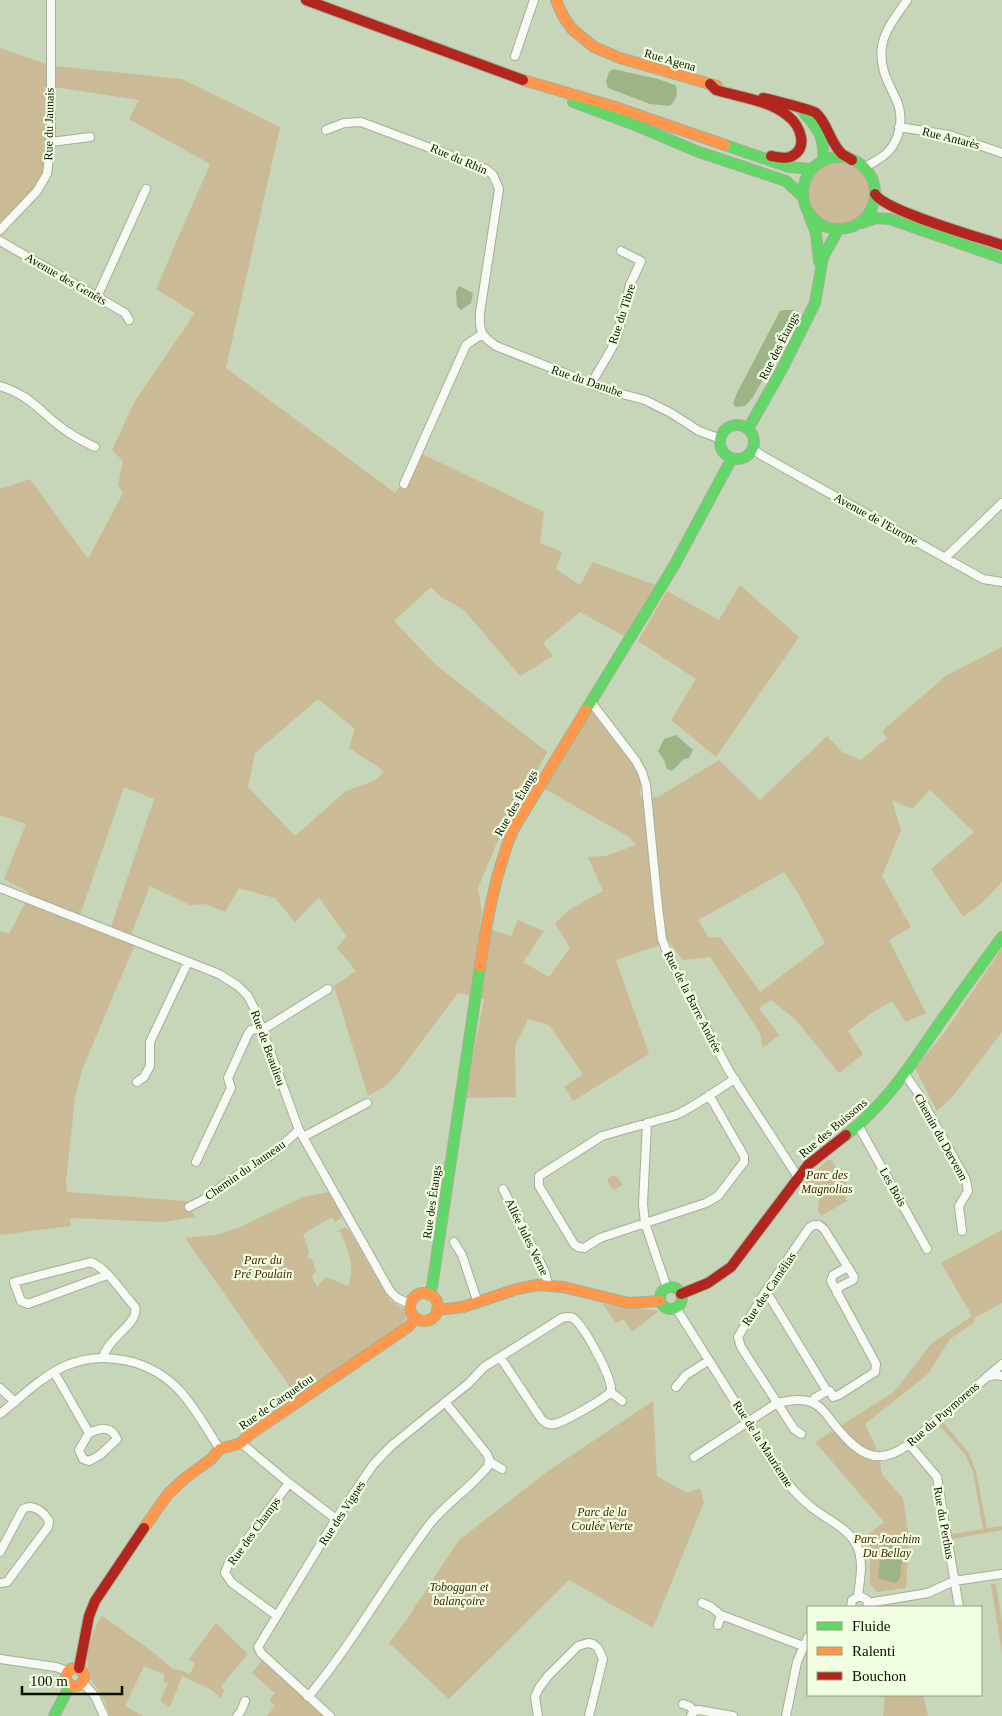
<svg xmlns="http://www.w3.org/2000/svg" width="1002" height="1716" viewBox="0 0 1002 1716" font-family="Georgia,serif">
<rect width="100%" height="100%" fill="#c7d5b8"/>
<!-- green -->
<path fill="#cabb96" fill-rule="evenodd" d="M0,48L46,64C45,98 55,155 38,183C30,198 13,210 0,222Z
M54,66L182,79L280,127L226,368L395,493L422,454L544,512L540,543L562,552L556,569L580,585L593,562L655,585L624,636L580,612L543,643L553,656L520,676L464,610L441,597L431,587L394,621L436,665L547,752L496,845L478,888L482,912L480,926L511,936L518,920L544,931L523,962L549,977L570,948L555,923L569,910L603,891L588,857L605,856L636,845L629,837L545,789L592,710L637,768L641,780L640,796L658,797L719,760L760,800L827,736L842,752L861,760L887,738L882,731L947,675L1002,647V882L983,902L963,917L931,869L974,832L930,790L912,809L892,800L901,830L882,876L911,927L889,940L926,1013L906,1022L892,1001L870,1014L848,1031L863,1054L839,1073L795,1019L771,1000L759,1008L779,1035L763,1048L760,1033L710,957L683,960L669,942L616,960L649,1054L573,1101L564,1087L583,1074L549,1025L528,1019L515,1046L516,1097L465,1098L484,999L458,993L398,1073L387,1085L368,1096L334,986L356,971L337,948L346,936L319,897L295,922L275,898L239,888L225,912L205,904L190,905L150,886L131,934L111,927L154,799L124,787L78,921L135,944L82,1070L75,1098L66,1182L67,1192L186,1201L195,1217L163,1222L70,1218L71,1226L0,1235V931L9,934L30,893L4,879L26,824L0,815V489L30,479L88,559L123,493L118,485L123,461L112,450L135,401L195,313L156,289L210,164L129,119L139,100L54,87ZM318,699L355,729L349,748L384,771L376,780L346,791L295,836L248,787L255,753ZM784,872L799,895L825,943L760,992L720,937L709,938L698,920Z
M808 194a31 31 0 1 1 62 0a31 31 0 1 1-62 0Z
M740,585L799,637L716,757L671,720L696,679L638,641L667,591L719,620Z
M1002,948V1032L954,1095L937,1111L915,1068L945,1032Z
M831,1159L848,1186L843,1191L847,1201L821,1216L818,1209L819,1197L803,1185L827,1160Z
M612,1175L617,1177L623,1185L613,1190L607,1180Z
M329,1192L341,1213V1218L335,1222L332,1217L303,1234L309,1252L307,1257L312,1260L316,1270L312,1277L317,1287L326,1277L348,1286C356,1266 348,1250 340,1231L335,1232L345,1227L349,1230L387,1296L391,1301L405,1310L407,1316L401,1325L395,1330L300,1394H295L185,1238L215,1235L238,1228L303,1197Z
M1002,1230V1303L974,1318L975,1322L950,1339L928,1374L865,1424L876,1447V1450L880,1461L882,1475L903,1498L909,1537L906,1588L877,1592L870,1584V1558L862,1539L884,1522L815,1442L894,1392L931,1344L972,1316L941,1263Z
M603,1304L659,1311L632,1332L624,1319L616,1323Z
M653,1401L657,1476L687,1493L700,1488L704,1502L653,1628L569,1580L449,1699L389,1643L405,1622L459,1540L548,1471Z
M942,1421L968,1452L976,1471L987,1528L1002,1526V1530L953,1539L952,1534L983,1529L973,1472L965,1454L938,1424Z
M991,1584H996L1002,1623V1654Z
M102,1616L153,1652L174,1670L177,1669L190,1674L195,1664L189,1659L216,1623L248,1654L221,1686L224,1690L221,1698L210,1689L182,1676L170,1707L160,1701L168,1683L163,1682L165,1675L144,1666L125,1706L143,1716H110C108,1710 105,1703 103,1697C99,1690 93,1684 90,1677C83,1657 91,1632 102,1616Z
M264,1658L325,1716H267L275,1706L269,1700L275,1693L252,1673Z
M877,1695H923L928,1716H883L885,1698L877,1696Z"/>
<!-- water -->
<path fill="#9eb486" d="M613,69L658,79L675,85C679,91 676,101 670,106L650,104L608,88L606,81L609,72Z
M459,286L473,293L471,303L461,310L457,306L456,292Z
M784,310H794L797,312V318L753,397L745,406L735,407L733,403L737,393L780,311Z
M676,735L693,750L689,758L684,759L672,771L667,769L664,760L658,751L664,739Z
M886,1533L903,1548L900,1579L895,1583L878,1578L882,1538Z"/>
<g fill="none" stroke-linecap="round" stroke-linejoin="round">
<defs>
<path id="street" d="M515,56L534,0
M899,127L949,135L1002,153
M326,130L344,123L361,122L486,169L493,175L499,189L480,313C479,331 481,336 496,346L607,390L645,400L671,413L699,431L721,439
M51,142L90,137
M864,168C872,163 880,159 887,153C901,139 904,116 896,99C888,82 879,67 882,47C884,30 898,14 907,0
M0,230L37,191L47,174L51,142V0
M0,241L125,313L129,320
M97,297L146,189
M591,384L612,348L618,333L630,285L641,261L621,251
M0,386C34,396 43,417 71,434C78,439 87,443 95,447
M753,449L761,455L983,579L1002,582
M404,484L466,345L482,334
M945,558L1002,503
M591,702L636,761L642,772L646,785L658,907L662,939L670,960L729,1071L798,1177
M0,888L219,974L238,986L248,996L255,1010L299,1130L390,1291L397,1298L410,1304
M904,1073L918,1093L966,1180L968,1191L959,1206L962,1231
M137,1082L144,1077L150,1066V1042L188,962
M709,1095L744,1156V1162L718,1196L706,1203L600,1238L584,1248L578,1247L574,1244L539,1186V1176L602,1136L676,1115C697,1105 715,1091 735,1079
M647,1123L643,1204L645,1223L667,1288
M858,1125L927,1249
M303,1137L367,1103
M196,1162L231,1088L228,1078L248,1034L251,1030L267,1027L328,989
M503,1189L545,1272L548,1285
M189,1207L203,1200L246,1169L270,1156L299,1130
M454,1242L462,1255L478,1303
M766,1291L827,1391H830L833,1397L839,1395L875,1372L876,1364L831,1281L833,1275L848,1267
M676,1308L781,1475C790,1487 799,1497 810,1506C825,1519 848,1527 857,1546C864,1562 860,1579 858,1596
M103,1358C107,1338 140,1323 135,1307C122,1293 109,1270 91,1262L14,1282L21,1301L28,1304L107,1275
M54,1372L89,1433L79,1450L83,1459L89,1461L100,1455L117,1439C111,1425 100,1428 89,1433
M987,1377L995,1375L1002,1376
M676,1387L686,1375L708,1361
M0,1388L15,1402
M611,1392L622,1401
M812,1402L815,1398L827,1391
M0,1414C20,1398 41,1377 65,1366C104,1349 152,1360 181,1392C196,1409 207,1430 220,1449
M801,1434L794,1429L741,1347L738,1337L765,1292L809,1228L814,1225H819L824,1229L854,1277L853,1280L839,1287L837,1293
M241,1443L289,1483L336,1519
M909,1444L937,1477L959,1607
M694,1457L777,1403C787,1401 800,1398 811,1402C821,1406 827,1415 833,1423C856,1451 875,1470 909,1444L1002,1364
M490,1462L502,1469
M0,1552L23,1509C33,1503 44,1512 49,1521L48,1527L7,1582L0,1583
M702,1603L711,1607L721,1615L803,1646
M868,1603L928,1593L954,1581L1002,1574
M851,1607L852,1600L860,1596L867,1600L868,1607
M277,1616L232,1583L225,1573L228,1565L289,1483
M718,1625L721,1615
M0,1659L56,1667L64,1670L66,1674
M83,1683L95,1696L104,1716
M308,1697C353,1643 387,1581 429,1525C446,1503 471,1488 488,1466L489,1459L487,1454L445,1402
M683,1704L689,1706L694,1711
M237,1716L241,1711L245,1701
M330,1716L261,1653L258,1647L336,1519L373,1465L391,1446L469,1383L484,1367L562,1318C566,1317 569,1316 573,1318C584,1326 613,1378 611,1392C602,1400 565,1422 554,1424C549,1425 546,1423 542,1420L500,1357
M538,1716L535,1697L539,1688L548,1676L578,1646L588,1643L593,1644L598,1648L603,1659L589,1716
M691,1716L694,1711L699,1710L733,1716
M786,1716L797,1662L808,1637"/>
<path id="fast" d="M573,102L640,127L696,151L786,181L802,196
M801,109C817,128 825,135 823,161
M725,145L789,167L812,169
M803 193a36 36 0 1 1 72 0a36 36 0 1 1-72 0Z
M809,215L816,233L819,262
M862,223L876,218L890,219L1002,258
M720 442a17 17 0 1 1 34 0a17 17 0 1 1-34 0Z
M748,429L782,369L815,303L823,257L838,230
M586,710L675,564L732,458
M846,1135C887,1103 912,1063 941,1021C961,993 981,965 1002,937
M660 1298a11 11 0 1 1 22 0a11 11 0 1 1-22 0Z
M428,1294L432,1287L480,967
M54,1716L70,1685"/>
<path id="slow" d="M556,0L563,16L572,29L594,47L620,58L717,86
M523,80L612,106L725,145
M480,967C487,920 495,874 513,830L586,710
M410 1307a14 14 0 1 1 28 0a14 14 0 1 1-28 0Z
M437,1310L463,1307L517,1289L538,1285L563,1287L629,1303L660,1301
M144,1528L168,1494L184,1479L211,1459L220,1449L241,1443L249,1435L408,1327L416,1318
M66 1677a9 9 0 1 1 18 0a9 9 0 1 1-18 0Z"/>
<path id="jam" d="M306,0L523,80
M710,84L716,90C739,97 769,100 788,116C800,125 810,149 790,157C784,159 777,157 771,156
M763,98C772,100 812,110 816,113C828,124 830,143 842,154C845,156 849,158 852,160
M875,194C885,211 978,237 1002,245
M681,1294L708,1283L731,1267L808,1165L846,1135
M79,1668L89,1616L95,1601L144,1528"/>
</defs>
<!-- street casing -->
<use href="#street" stroke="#a4ae98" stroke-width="10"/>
<!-- fast casing -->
<use href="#fast" stroke="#a4ae98" stroke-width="12"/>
<!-- slow casing -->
<use href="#slow" stroke="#a4ae98" stroke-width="12"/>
<!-- jam casing -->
<use href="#jam" stroke="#a4ae98" stroke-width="12"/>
<!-- street -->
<use href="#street" stroke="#f7f9f4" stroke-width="8"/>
<!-- fast -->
<use href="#fast" stroke="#63d668" stroke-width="10"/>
<!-- slow -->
<use href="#slow" stroke="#ff974d" stroke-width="10"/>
<!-- jam -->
<use href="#jam" stroke="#b3261e" stroke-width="10"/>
</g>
<g text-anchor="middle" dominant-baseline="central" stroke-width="4.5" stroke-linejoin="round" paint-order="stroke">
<!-- street labels -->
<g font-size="12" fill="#081000" stroke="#f1fee2">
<text transform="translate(670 60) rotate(16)">Rue Agena</text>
<text transform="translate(49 124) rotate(-89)">Rue du Jaunais</text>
<text transform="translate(951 138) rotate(14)">Rue Antarès</text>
<text transform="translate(459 159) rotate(23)">Rue du Rhin</text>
<text transform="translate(66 279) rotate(30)">Avenue des Genêts</text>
<text transform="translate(622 314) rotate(-72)">Rue du Tibre</text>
<text transform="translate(779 346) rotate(-63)">Rue des Étangs</text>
<text transform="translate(587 381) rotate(19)">Rue du Danube</text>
<text transform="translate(876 519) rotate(29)">Avenue de l'Europe</text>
<text transform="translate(516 803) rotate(-60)">Rue des Étangs</text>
<text transform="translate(693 1002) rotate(63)">Rue de la Barre Andrée</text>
<text transform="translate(268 1048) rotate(70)">Rue de Beaulieu</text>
<text transform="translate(833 1128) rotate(-40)">Rue des Buissons</text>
<text transform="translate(941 1137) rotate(61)">Chemin du Dervenn</text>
<text transform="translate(245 1170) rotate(-35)">Chemin du Jauneau</text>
<text transform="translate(893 1187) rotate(61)">Les Bois</text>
<text transform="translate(432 1202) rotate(-82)">Rue des Étangs</text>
<text transform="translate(527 1237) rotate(64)">Allée Jules Verne</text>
<text transform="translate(769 1289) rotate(-56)">Rue des Camélias</text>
<text transform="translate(276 1402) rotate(-35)">Rue de Carquefou</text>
<text transform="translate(943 1414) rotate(-41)">Rue du Puymorens</text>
<text transform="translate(763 1444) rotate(57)">Rue de la Maurienne</text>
<text transform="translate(342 1513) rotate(-57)">Rue des Vignes</text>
<text transform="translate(944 1523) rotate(80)">Rue du Perthus</text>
<text transform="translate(254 1531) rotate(-54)">Rue des Champs</text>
</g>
<!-- park labels -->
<g font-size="12" font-style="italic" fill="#422500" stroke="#f1fee2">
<text x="827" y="1175">Parc des<tspan x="827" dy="14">Magnolias</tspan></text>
<text x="263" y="1260">Parc du<tspan x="263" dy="14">Pré Poulain</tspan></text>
<text x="602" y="1512">Parc de la<tspan x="602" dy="14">Coulée Verte</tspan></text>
<text x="887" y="1539">Parc Joachim<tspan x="887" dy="14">Du Bellay</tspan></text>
<text x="459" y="1587">Toboggan et<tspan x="459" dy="14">balançoire</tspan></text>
</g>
</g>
<!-- legend -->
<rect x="807" y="1606" width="175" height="90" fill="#f1fee2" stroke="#949f88"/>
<rect x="817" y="1622" width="25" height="8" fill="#63d668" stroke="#949f88"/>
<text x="852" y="1631" font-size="15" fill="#081000">Fluide</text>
<rect x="817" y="1647" width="25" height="8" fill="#ff974d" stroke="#949f88"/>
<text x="852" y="1656" font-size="15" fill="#081000">Ralenti</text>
<rect x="817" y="1672" width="25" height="8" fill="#b3261e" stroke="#949f88"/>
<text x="852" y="1681" font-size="15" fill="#081000">Bouchon</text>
<!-- scale -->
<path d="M22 1686v8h100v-8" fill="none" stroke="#081000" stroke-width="2.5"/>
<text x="30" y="1686" font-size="15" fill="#081000" stroke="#f1fee2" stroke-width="4" paint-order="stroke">100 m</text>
</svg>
